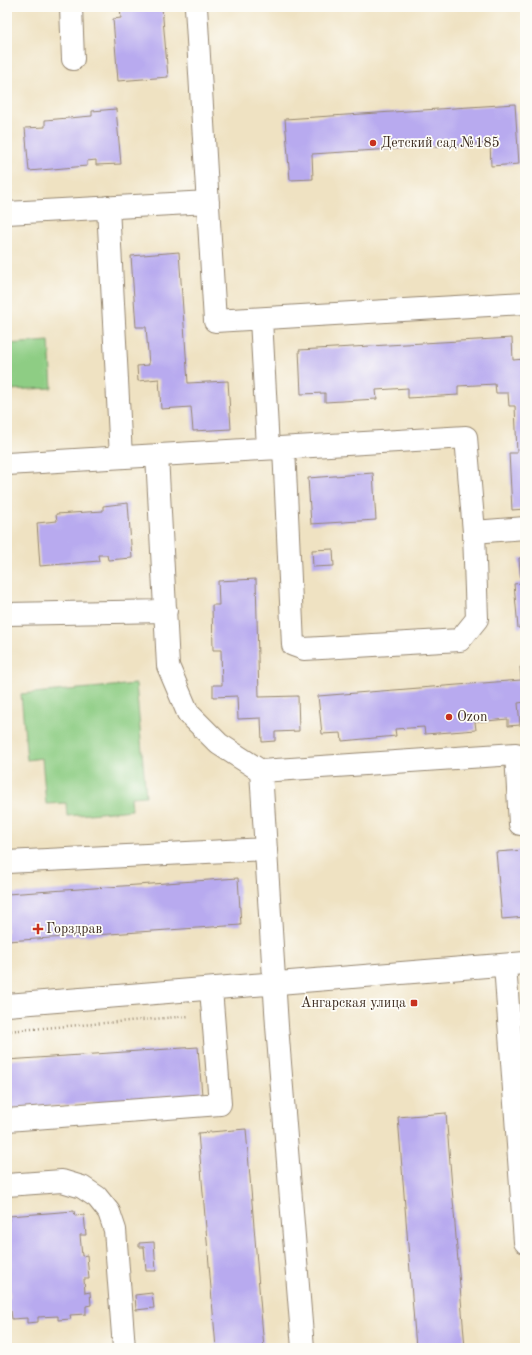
<svg xmlns="http://www.w3.org/2000/svg" width="532" height="1355" viewBox="0 0 532 1355" font-family="'Old Standard TT',serif">
<rect width="100%" height="100%" fill="#fdfcf7"/>
<filter id="ink" filterUnits="userSpaceOnUse"><feTurbulence type="fractalNoise" baseFrequency=".025" numOctaves="2"/><feDisplacementMap in="SourceGraphic" scale="8" xChannelSelector="R" yChannelSelector="G"/><feConvolveMatrix kernelMatrix="1 2 1 2 8 2 1 2 1" color-interpolation-filters="sRGB"/></filter>
<filter id="wash" filterUnits="userSpaceOnUse"><feTurbulence type="fractalNoise" baseFrequency=".012" numOctaves="4" result="noise"/><feDisplacementMap in="SourceGraphic" scale="16" xChannelSelector="R" yChannelSelector="G"/><feGaussianBlur stdDeviation="0.9" result="paint"/><feColorMatrix in="noise" values="0 0 0 0 0 0 0 0 0 0 0 0 0 0 0 0 0 1.4 0 .05"/><feComposite in="paint" operator="in"/></filter>
<g filter="url(#wash)">
<rect width="100%" height="100%" fill="#efe2c2"/>
<!-- green -->
<path fill="#8ecd84" stroke="#647c51" d="M49,341L52,388L7,390V344Z
M136,684L146,796L131,797L132,810L67,816L66,803L46,804L42,758L27,760L21,694Z"/>
<g id="blocks">
<!-- building -->
<path fill="#b8aaef" d="M120,7H162L168,77L118,81L113,19L121,18Z
M515,104L519,164L491,166L490,143L312,154L313,179L290,180L285,119Z
M116,109L121,164L96,165V160L87,161V166L29,171L25,128L45,127V120L92,116V111Z
M179,252L188,383L228,381L231,429L193,431L191,407L161,409L159,379L138,381L137,366L149,365L146,327H136L131,256Z
M512,338L513,360L525,359V509L512,510L509,453H517L515,406H509L508,393H496L495,384L458,386V395L408,398V388L376,390L377,399L325,402V393L301,394L299,350Z
M373,473L376,520L311,524L308,478Z
M128,503L132,558L108,560L107,555H98L99,561L40,566L37,523L57,521L56,514L103,511V506Z
M333,549L334,566L313,567L312,550Z
M519,558H525V627L518,628L514,584L521,583Z
M256,579L259,697L298,696L299,731L275,732V741L262,742L261,718L238,719L237,696L213,697V685H222L221,650H213L212,605H219L218,581Z
M525,666V702L518,703L520,725L508,726V719L475,722L476,730L425,734L424,727L395,729L396,736L342,741L341,733L322,734L318,696L521,680L520,667Z
M525,850V917L502,919L496,852Z
M238,878L241,925L7,941V894Z
M198,1047L202,1095L7,1109V1060Z
M446,1113L465,1348H416L398,1117Z
M246,1129L264,1348H216L198,1133Z
M74,1211L75,1216L84,1215L86,1235H80L82,1256L87,1255L89,1279H84L85,1293L90,1292L91,1305L86,1306V1314L70,1315L71,1319L58,1320V1316L38,1317V1322L27,1323V1318L12,1319L11,1311L7,1312V1298H10L9,1284H7V1221H9V1216Z
M154,1242L156,1271H146L144,1247H139V1243Z
M152,1293L154,1308L136,1310L135,1295Z"/>
</g>
</g>
<g filter="url(#ink)">
<use href="#blocks" fill-opacity="0" stroke="#958670" stroke-width="1"/>
<g fill="none" stroke-linecap="round" stroke-linejoin="round">
<defs>
<path id="minor" d="M71,7L73,59
M196,7L215,321L525,303
M108,207L121,457
M7,213L208,202
M261,319L268,448
M157,455L168,666L188,713L219,744L261,771L277,1026L303,1348
M7,464L466,437L474,532L477,619L460,640L304,649L293,645L284,448
M474,532L525,528
M7,614L166,611
M261,771L516,754L520,824H525
M7,862L266,849
M505,965L525,1242
M7,1005L525,963
M7,1120L220,1104L211,989
M7,1185L62,1181L82,1187L97,1197L109,1212L115,1230L124,1348"/>
</defs>
<!-- minor casing -->
<use href="#minor" stroke="#958670" stroke-width="24"/>
<!-- path -->
<path stroke="#958670" stroke-width="2.5" stroke-dasharray="1 3" stroke-linecap="butt" d="M7,1031L190,1016"/>
<!-- minor -->
<use href="#minor" stroke="#fff" stroke-width="22"/>
</g>
</g>
<!-- markers -->
<g fill="#c8321e" stroke="#fdfcf7" stroke-width="1.5">
<circle cx="373" cy="143" r="4"/>
<circle cx="449" cy="717" r="4"/>
<path d="M36 923h4v4h4v4h-4v4h-4v-4h-4v-4h4z"/>
<rect x="410" y="999" width="8" height="8" rx="2"/>
</g>
<g text-anchor="middle" dominant-baseline="central" stroke-width="3.5" stroke-linejoin="round" paint-order="stroke">
<!-- poi labels -->
<g font-size="14" fill="#3b2a1e" stroke="#fdfcf7" text-anchor="start">
<text x="381" y="143">Детский сад №185</text>
<text x="457" y="717">Ozon</text>
<text x="46" y="929">Горздрав</text>
<text x="406" y="1003" text-anchor="end">Ангарская улица</text>
</g>
</g>
<!-- margin -->
<rect width="532" height="1355" fill="none" stroke="#fdfcf7" stroke-width="24"/>
</svg>
